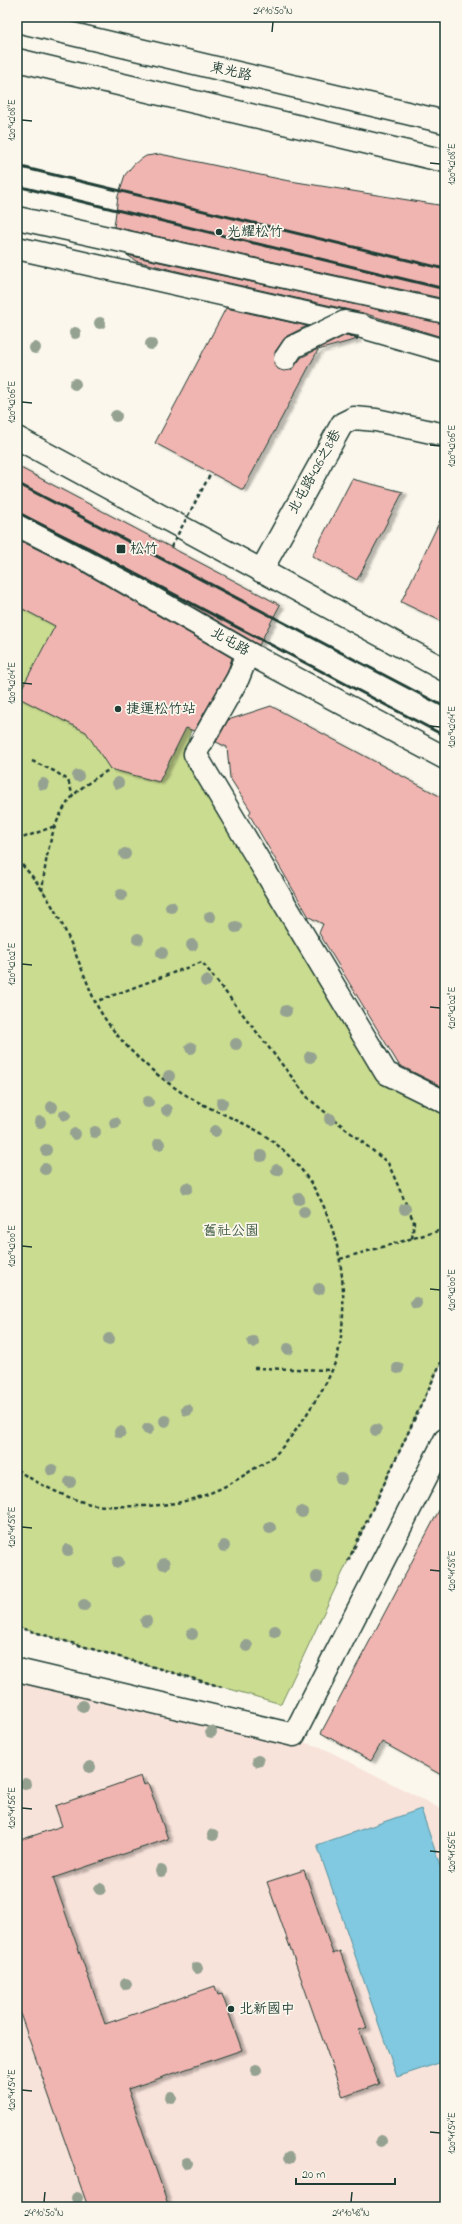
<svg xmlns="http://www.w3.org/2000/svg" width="462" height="2224" viewBox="0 0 462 2224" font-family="'Indie Flower','LXGW WenKai TC',sans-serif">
<defs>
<filter id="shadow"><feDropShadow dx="4.5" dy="2.5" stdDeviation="1" flood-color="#0004"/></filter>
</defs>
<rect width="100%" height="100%" fill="#fbf7ec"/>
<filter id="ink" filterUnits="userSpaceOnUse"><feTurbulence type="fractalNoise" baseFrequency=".025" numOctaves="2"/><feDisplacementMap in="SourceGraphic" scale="8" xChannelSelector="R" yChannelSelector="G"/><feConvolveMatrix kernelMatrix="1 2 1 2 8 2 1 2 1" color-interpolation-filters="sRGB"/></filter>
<g filter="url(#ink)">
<!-- built -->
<path fill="#f8e3da" d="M17,1669L321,1747L445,1811V2207H17Z"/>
<!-- green -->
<path fill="#cadc90" stroke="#748c62" d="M17,572L212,659L188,740L386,1076L445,1109V1354L281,1704L17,1627Z"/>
<!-- water -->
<path fill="#80c9e1" stroke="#59919c" d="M421,1809L445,1880V2061L397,2077L317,1845Z"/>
<!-- building -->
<path fill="#f1b5b1" stroke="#1f3d34" filter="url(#shadow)" d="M160,154L284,180L445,206V299L114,227L118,196L125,175L134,164L146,156Z
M127,255L445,324V338L363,313L193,275L136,261Z
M226,308L307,326L287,336L275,352L274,364L278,369L284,371L291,370L302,357L346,335L358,339L318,350L243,490L155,443Z
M17,466L280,605L259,645L93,549L17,513Z
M352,479L403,492L357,580L312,556Z
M445,510V623L401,602Z
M17,539L81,571L232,658L227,673L194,731L186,728L159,782L110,769L86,732L17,697L55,626L17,606Z
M271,706L445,799V1088L399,1065L319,933L323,924L309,917L249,814L251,811L230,778L227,747L216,742L228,720Z
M445,1499V1777L382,1742L371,1761L321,1733Z
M141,1776L144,1785L148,1783L168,1839L53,1878L105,2024L215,1986L218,1995L222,1994L242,2050L128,2089L169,2207H88L17,2005V1841L62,1826L55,1806Z
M304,1870L333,1954L340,1951L367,2028L359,2030L379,2084L343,2097L267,1882Z"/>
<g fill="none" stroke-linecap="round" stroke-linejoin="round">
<defs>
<path id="minor" d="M17,21L445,122
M17,60L445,161
M17,218L445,312
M17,248L345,322L445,351
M261,571L342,424L354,418L376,420L445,435
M248,653L238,678L195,754L386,1073L445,1102
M17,1670L294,1735L445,1440"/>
<path id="major" d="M17,438L445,670
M17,525L87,560L248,653L445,758"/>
</defs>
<!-- minor casing -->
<use href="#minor" stroke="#1f3d34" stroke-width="25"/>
<!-- major casing -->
<use href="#major" stroke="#1f3d34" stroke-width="25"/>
<!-- path -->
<path stroke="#1f3d34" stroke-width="2.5" stroke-dasharray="4 3" stroke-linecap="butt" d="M32,761L54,771L68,780L73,796
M17,840L55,826
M17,860C56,897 75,953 95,1002L202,962L309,1099L388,1163L414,1222L412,1239
M42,891C46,859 50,822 73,796C83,785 98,777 110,769
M340,1259L445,1229
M254,1368L331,1370
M17,1470C37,1483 60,1495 83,1502C102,1508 124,1506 143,1506C186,1505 217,1494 252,1470C260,1465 271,1460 277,1453C291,1438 303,1421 313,1404C324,1388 335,1368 339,1349C347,1306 344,1258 328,1217C315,1181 287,1147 254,1129C230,1116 204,1107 181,1092C147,1069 114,1038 95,1002
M348,1561L445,1354
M17,1627L222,1687"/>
<!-- minor -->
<use href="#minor" stroke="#fbf7ec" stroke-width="22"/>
<!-- major -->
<use href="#major" stroke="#fbf7ec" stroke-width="22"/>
<!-- rail -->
<path stroke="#1f3d34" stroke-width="3" d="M17,166L445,269
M17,186L445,289
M17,483L445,707
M17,512L445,736"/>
<defs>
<path id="minor-bridge" d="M285,359L293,347L345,322L361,325"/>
</defs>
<!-- minor-bridge casing -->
<use href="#minor-bridge" stroke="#1f3d34" stroke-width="25" stroke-linecap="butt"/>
<!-- path-bridge -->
<path stroke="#1f3d34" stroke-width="2.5" stroke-dasharray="4 3" stroke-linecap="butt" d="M171,547L211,473"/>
<!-- minor-bridge -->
<use href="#minor-bridge" stroke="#fbf7ec" stroke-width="22"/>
</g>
<!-- trees -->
<g fill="#95a291">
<circle cx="100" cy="323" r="6"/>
<circle cx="75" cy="333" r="6"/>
<circle cx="151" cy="344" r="6"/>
<circle cx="35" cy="348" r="6"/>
<circle cx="75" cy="384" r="6"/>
<circle cx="116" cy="416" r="6"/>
<circle cx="78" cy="776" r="6"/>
<circle cx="118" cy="783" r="6"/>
<circle cx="43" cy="784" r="6"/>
<circle cx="125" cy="854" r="6"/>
<circle cx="121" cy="895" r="6"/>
<circle cx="171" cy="907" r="6"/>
<circle cx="210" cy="917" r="6"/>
<circle cx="236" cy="927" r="6"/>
<circle cx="138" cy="939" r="6"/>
<circle cx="192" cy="945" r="6"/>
<circle cx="162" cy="953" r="6"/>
<circle cx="206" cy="981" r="6"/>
<circle cx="286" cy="1011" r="6"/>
<circle cx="236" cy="1044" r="6"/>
<circle cx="191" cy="1048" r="6"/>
<circle cx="310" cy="1057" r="6"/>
<circle cx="169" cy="1076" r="6"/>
<circle cx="148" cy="1102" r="6"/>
<circle cx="222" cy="1103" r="6"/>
<circle cx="52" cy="1107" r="6"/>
<circle cx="167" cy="1110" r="6"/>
<circle cx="65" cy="1115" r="6"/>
<circle cx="330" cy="1119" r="6"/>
<circle cx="40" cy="1122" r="6"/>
<circle cx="115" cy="1123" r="6"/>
<circle cx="215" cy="1131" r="6"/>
<circle cx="95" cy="1132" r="6"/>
<circle cx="75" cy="1134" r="6"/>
<circle cx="159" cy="1144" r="6"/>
<circle cx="46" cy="1150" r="6"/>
<circle cx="261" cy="1156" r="6"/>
<circle cx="45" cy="1169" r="6"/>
<circle cx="277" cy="1170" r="6"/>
<circle cx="187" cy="1188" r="6"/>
<circle cx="299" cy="1199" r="6"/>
<circle cx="405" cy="1209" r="6"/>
<circle cx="304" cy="1212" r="6"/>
<circle cx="319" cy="1289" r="6"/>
<circle cx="416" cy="1303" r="6"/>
<circle cx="109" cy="1339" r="6"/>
<circle cx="253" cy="1342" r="6"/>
<circle cx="288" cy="1349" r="6"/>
<circle cx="398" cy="1368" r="6"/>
<circle cx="187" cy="1410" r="6"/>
<circle cx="165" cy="1421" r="6"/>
<circle cx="148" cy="1429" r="6"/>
<circle cx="376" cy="1430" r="6"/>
<circle cx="120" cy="1432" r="6"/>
<circle cx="52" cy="1470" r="6"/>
<circle cx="341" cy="1479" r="6"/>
<circle cx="70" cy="1482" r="6"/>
<circle cx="302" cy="1512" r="6"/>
<circle cx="270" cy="1528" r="6"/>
<circle cx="224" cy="1546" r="6"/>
<circle cx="68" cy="1550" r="6"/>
<circle cx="118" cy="1562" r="6"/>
<circle cx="164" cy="1564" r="6"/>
<circle cx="317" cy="1577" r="6"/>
<circle cx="84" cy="1605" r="6"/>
<circle cx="146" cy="1621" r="6"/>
<circle cx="275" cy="1631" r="6"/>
<circle cx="192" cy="1634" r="6"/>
<circle cx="247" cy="1646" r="6"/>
<circle cx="83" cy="1706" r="6"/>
<circle cx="211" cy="1732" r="6"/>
<circle cx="258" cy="1761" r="6"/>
<circle cx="90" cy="1767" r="6"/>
<circle cx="25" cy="1784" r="6"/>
<circle cx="213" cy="1835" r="6"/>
<circle cx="161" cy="1871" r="6"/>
<circle cx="100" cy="1889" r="6"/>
<circle cx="197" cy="1968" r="6"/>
<circle cx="126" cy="1984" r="6"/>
<circle cx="256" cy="2070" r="6"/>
<circle cx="171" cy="2097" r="6"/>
<circle cx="381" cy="2141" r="6"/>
<circle cx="289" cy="2158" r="6"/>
<circle cx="187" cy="2163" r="6"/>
<circle cx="77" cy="2198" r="6"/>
</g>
</g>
<!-- ticks -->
<path fill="none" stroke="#1f3d34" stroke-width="1.5" d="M272,32L273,22M22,120L32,121M430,163L440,164M22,402L32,403M430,445L440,446M22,683L32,684M430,726L440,727M22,964L32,965M430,1007L440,1008M22,1246L32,1247M430,1289L440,1290M22,1527L32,1528M430,1570L440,1571M22,1808L32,1809M430,1851L440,1852M22,2090L32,2091M430,2132L440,2133M44,2202L45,2192M351,2202L352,2192"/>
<!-- markers -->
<g fill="#1f3d34" stroke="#fbf7ec" stroke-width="1.5">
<circle cx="219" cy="232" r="4"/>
<rect x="116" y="544" width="10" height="10" rx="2"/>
<circle cx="118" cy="709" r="4"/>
<circle cx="231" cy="2009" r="4"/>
</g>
<g text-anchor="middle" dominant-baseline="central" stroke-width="3.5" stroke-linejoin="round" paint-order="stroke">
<!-- street labels -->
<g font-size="14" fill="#1f3d34" stroke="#fbf7ec">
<text transform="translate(231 72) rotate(13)">東光路</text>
<text transform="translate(315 472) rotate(-61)">北屯路426之8巷</text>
<text transform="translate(230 642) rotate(30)">北屯路</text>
</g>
<!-- poi labels -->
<g font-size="14" fill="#1f3d34" stroke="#fbf7ec" text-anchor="start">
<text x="227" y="232">光耀松竹</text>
<text x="130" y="549">松竹</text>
<text x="126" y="709">捷運松竹站</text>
<text x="239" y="2009">北新國中</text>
</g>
<!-- park labels -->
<g font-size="14" fill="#415d46" stroke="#fbf7ec">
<text x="231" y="1231">舊社公園</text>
</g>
</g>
<!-- margin -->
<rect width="462" height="2224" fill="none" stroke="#fbf7ec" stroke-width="44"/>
<!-- scale -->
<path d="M296 2178v6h99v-6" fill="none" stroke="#1f3d34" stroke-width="2"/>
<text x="302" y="2178" font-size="12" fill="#1f3d34" stroke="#fbf7ec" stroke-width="3" paint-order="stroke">20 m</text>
<rect x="22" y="22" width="418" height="2180" fill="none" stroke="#1f3d34" stroke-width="1.5"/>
<g font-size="10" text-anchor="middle" fill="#1f3d34">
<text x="273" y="14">24°10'50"N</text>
<text transform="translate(11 120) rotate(-90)" y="4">120°42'08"E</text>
<text transform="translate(451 164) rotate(-90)" y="4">120°42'08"E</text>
<text transform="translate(11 402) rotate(-90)" y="4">120°42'06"E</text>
<text transform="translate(451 446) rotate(-90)" y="4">120°42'06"E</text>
<text transform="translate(11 683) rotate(-90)" y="4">120°42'04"E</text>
<text transform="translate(451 727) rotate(-90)" y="4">120°42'04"E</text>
<text transform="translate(11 964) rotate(-90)" y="4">120°42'02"E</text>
<text transform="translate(451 1008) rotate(-90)" y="4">120°42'02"E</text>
<text transform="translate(11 1246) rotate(-90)" y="4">120°42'00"E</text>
<text transform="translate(451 1290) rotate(-90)" y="4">120°42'00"E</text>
<text transform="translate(11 1527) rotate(-90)" y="4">120°41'58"E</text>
<text transform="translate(451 1571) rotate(-90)" y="4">120°41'58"E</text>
<text transform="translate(11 1808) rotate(-90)" y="4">120°41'56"E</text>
<text transform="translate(451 1852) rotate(-90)" y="4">120°41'56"E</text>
<text transform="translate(11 2090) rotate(-90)" y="4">120°41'54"E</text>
<text transform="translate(451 2133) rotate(-90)" y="4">120°41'54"E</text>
<text x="44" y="2216">24°10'50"N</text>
<text x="351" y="2216">24°10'48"N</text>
</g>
</svg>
